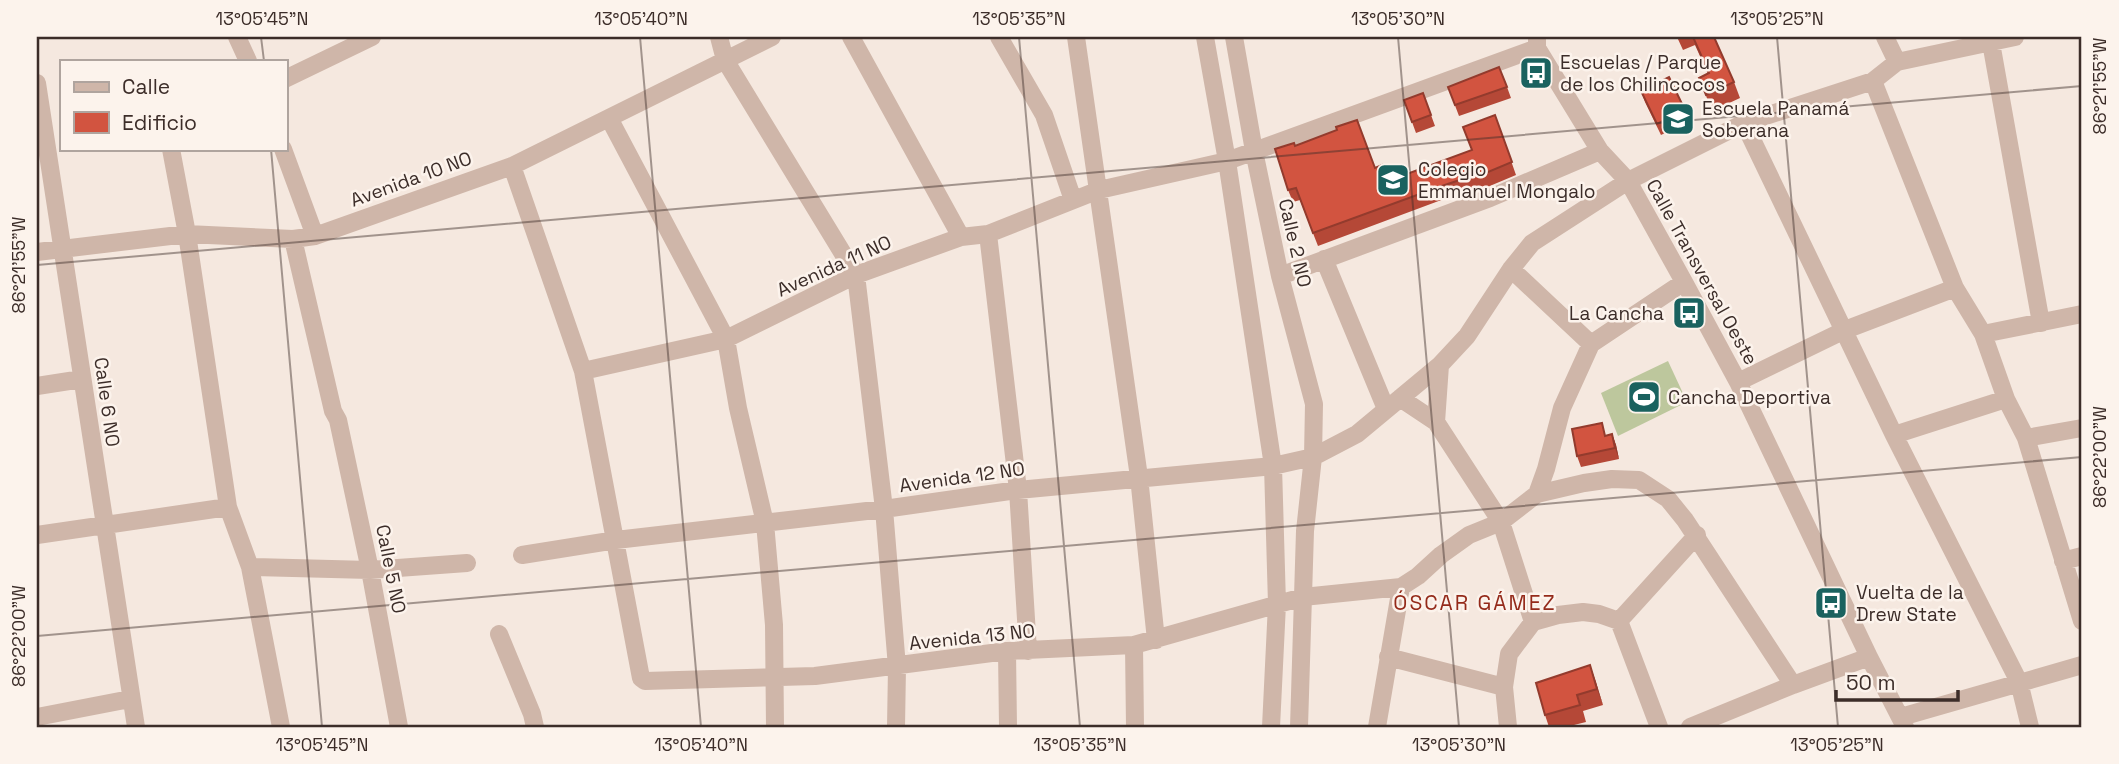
<svg xmlns="http://www.w3.org/2000/svg" width="2119" height="764" viewBox="0 0 2119 764" font-family="'Space Grotesk',sans-serif">
<rect width="100%" height="100%" fill="#f5e8df"/>
<!-- green -->
<path fill="#bdc79d" d="M1668,361L1687,402L1618,436L1601,393Z"/>
<g fill="none" stroke-linecap="round" stroke-linejoin="round">
<!-- minor -->
<path stroke="#cfb6a9" stroke-width="18" d="M237,37L248,61
M719,37L725,60L856,275L884,509L897,667L896,727
M851,37L961,237
M999,37L1044,115L1073,200
M1076,37L1139,477L1156,640
M1205,37L1227,161L1273,466L1277,604L1271,727
M1234,37L1254,151L1280,276L1314,404L1313,457L1305,531L1299,727
M1537,37V48L1600,151L1628,181L1684,282L1738,382L1869,657L1905,727
M1885,37L1897,62
M1990,37L2041,323
M285,79L372,37
M1873,81L1955,288L1983,334L2006,399L2026,438L2082,621
M37,83L136,727
M609,118L726,339L738,408L765,523L774,625L775,727
M1744,123L1894,435L2019,682L2030,727
M171,149L187,234L228,507L250,567L281,727
M283,149L315,236
M512,166L583,371L641,678L645,681L815,676L1007,651L1134,645L1303,597L1401,587
M988,234L1018,490L1028,651
M293,239L333,411L338,420L370,570L399,727
M37,252L187,234L293,239L315,236L512,166L772,37
M1324,259L1386,409
M1511,269L1591,344
M1280,276L1490,198L1600,151
M1983,334L2082,314
M1440,365L1436,422L1501,522L1533,622
M583,371L726,339L856,275L961,237L988,234L1099,190L1227,161L1537,48
M1738,382L1845,330L1955,288
M37,386L82,379
M1400,398L1436,422
M1894,435L2006,399
M2026,438L2082,428
M1537,494L1546,469L1562,408L1591,344L1684,282
M37,535L228,507
M522,555L616,540L884,509L1018,490L1273,466L1313,457L1357,434L1440,365L1467,336L1511,269L1532,243L1628,181L1744,123L1873,81L1897,62L2015,37
M2063,561L2082,556
M250,567L370,570L467,563
M1619,621L1697,535
M499,634L532,714L535,727
M1134,645L1135,727
M1007,651L1008,727
M1388,657L1504,687
M37,717L130,699
M1901,717L2082,665
M1377,727L1401,587L1418,576L1441,555L1469,535L1501,522L1537,494L1584,483L1612,479L1639,480L1668,499L1685,520L1793,685
M1508,727L1504,687L1509,654L1533,622L1558,615L1583,612L1599,614L1619,621L1659,727
M1690,727L1793,685L1869,657"/>
</g>
<!-- wall -->
<path fill="#b54837" d="M1677,37H1714L1734,82L1740,98L1712,111L1699,78L1708,74L1695,45L1683,50Z
M1448,87H1507L1511,98L1459,116Z
M1641,91L1685,110L1689,121L1661,135L1645,102Z
M1423,93L1435,126L1416,133L1404,100Z
M1495,115L1516,175L1485,188L1484,186L1444,199L1318,246L1300,200L1293,202L1288,190L1295,146L1375,168L1388,181L1472,150Z
M1612,434L1616,445L1619,459L1581,467L1577,456L1606,436Z
M1590,665L1603,705L1583,711L1586,722L1566,727H1549L1545,715Z"/>
<!-- shaded-wall -->
<path fill="#933b2d" d="M1612,434L1616,445L1619,459L1615,448Z
M1590,665L1596,682L1603,705L1597,689Z"/>
<!-- building -->
<path fill="#d25440" stroke="#933b2d" stroke-width="2" d="M1693,37H1714L1734,82L1706,95L1699,78L1709,73Z
M1499,67L1507,87L1455,105L1448,87Z
M1669,77L1685,110L1657,124L1641,91Z
M1423,93L1431,115L1412,122L1404,100Z
M1495,115L1512,162L1481,175L1480,173L1439,187L1313,233L1296,188L1288,190L1275,149L1294,143L1295,146L1337,130L1336,127L1357,120L1375,168L1382,165L1388,181L1472,150L1463,127Z
M1602,423L1605,436L1612,434L1615,448L1577,456L1572,429Z
M1590,665L1597,689L1577,695L1580,705L1545,715L1536,683Z"/>
<!-- ticks -->
<path fill="none" stroke="#3c2d29" stroke-width="2" stroke-opacity="0.45" d="M261,37L264,61M640,37L701,727M1019,37L1080,727M1398,37L1459,727M1777,37L1838,727M271,149L322,727M37,265L2082,86M37,636L2082,457"/>
<!-- icons -->
<defs>
<symbol id="bus-square" viewBox="-11 -11 22 22"><rect x="-9" y="-9" width="18" height="18" rx="4" fill="#1a625f" stroke="#fcf3ec"/><path d="M-5-6H5V4H4V6H2V4H-2V6H-4V4H-5ZM-3.5-4V0h7V-4ZM-3.5 1.2v1.5H-2V1.2ZM2 1.2v1.5H3.5V1.2Z" fill="#fff"/></symbol>
<symbol id="school-square" viewBox="-11 -11 22 22"><rect x="-9" y="-9" width="18" height="18" rx="4" fill="#1a625f" stroke="#fcf3ec"/><path d="M0-5L7-2L0 1L-7-2ZM-4 1L0 2.5L4 1V4Q0 6-4 4Z" fill="#fff"/></symbol>
<symbol id="university-square" viewBox="-11 -11 22 22"><rect x="-9" y="-9" width="18" height="18" rx="4" fill="#1a625f" stroke="#fcf3ec"/><path d="M0-5L7-2L0 1L-7-2ZM-4 1L0 2.5L4 1V4Q0 6-4 4Z" fill="#fff"/></symbol>
<symbol id="stadium-square" viewBox="-11 -11 22 22"><rect x="-9" y="-9" width="18" height="18" rx="4" fill="#1a625f" stroke="#fcf3ec"/><path d="M0-5a6.5 5 0 1 0 0 10a6.5 5 0 1 0 0-10ZM-3.5-1.8h7v3.6h-7Z" fill="#fff"/></symbol>
</defs>
<g fill-rule="evenodd">
<use href="#bus-square" x="1517" y="54" width="38" height="38"/>
<use href="#school-square" x="1659" y="100" width="38" height="38"/>
<use href="#university-square" x="1374" y="161" width="38" height="38"/>
<use href="#bus-square" x="1670" y="294" width="38" height="38"/>
<use href="#stadium-square" x="1625" y="378" width="38" height="38"/>
<use href="#bus-square" x="1812" y="584" width="38" height="38"/>
</g>
<g text-anchor="middle" dominant-baseline="central" stroke-width="5" stroke-linejoin="round" paint-order="stroke">
<!-- poi labels -->
<g font-size="19" fill="#3c2d29" stroke="#fcf3ec" text-anchor="start">
<text x="1560" y="62">Escuelas / Parque<tspan x="1560" dy="22">de los Chilincocos</tspan></text>
<text x="1702" y="108">Escuela Panamá<tspan x="1702" dy="22">Soberana</tspan></text>
<text x="1418" y="169">Colegio<tspan x="1418" dy="22">Emmanuel Mongalo</tspan></text>
<text x="1664" y="313" text-anchor="end">La Cancha</text>
<text x="1668" y="397">Cancha Deportiva</text>
<text x="1856" y="592">Vuelta de la<tspan x="1856" dy="22">Drew State</tspan></text>
</g>
<!-- street labels -->
<g font-size="19" fill="#3c2d29" stroke="#fcf3ec">
<text transform="translate(411 179) rotate(-20)">Avenida 10 NO</text>
<text transform="translate(1295 243) rotate(77)">Calle 2 NO</text>
<text transform="translate(834 266) rotate(-24)">Avenida 11 NO</text>
<text transform="translate(1702 272) rotate(61)">Calle Transversal Oeste</text>
<text transform="translate(107 402) rotate(82)">Calle 6 NO</text>
<text transform="translate(962 477) rotate(-8)">Avenida 12 NO</text>
<text transform="translate(391 569) rotate(79)">Calle 5 NO</text>
<text transform="translate(972 637) rotate(-6)">Avenida 13 NO</text>
</g>
<!-- neighbourhood labels -->
<g font-size="21" letter-spacing="2" fill="#942a1a" stroke="#fcf3ec">
<text x="1475" y="602">ÓSCAR GÁMEZ</text>
</g>
</g>
<!-- border -->
<rect width="2119" height="764" fill="none" stroke="#fcf3ec" stroke-width="77"/>
<!-- legend -->
<rect x="60" y="60" width="228" height="91" fill="#fcf3ec" stroke="#afa49e" stroke-width="2"/>
<rect x="74" y="82" width="35" height="10" fill="#cfb6a9" stroke="#afa49e" stroke-width="2"/>
<text x="122" y="94" font-size="21" fill="#3c2d29">Calle</text>
<rect x="74" y="112" width="35" height="21" fill="#d25440" stroke="#afa49e" stroke-width="2"/>
<text x="122" y="130" font-size="21" fill="#3c2d29">Edificio</text>
<!-- scale -->
<path d="M1836 690v10h122v-10" fill="none" stroke="#3c2d29" stroke-width="3.5"/>
<text x="1846" y="690" font-size="21" fill="#3c2d29" stroke="#fcf3ec" stroke-width="5" paint-order="stroke">50 m</text>
<rect x="38" y="38" width="2042" height="688" fill="none" stroke="#3c2d29" stroke-width="2.5"/>
<g font-size="18" text-anchor="middle" fill="#3c2d29">
<text x="262" y="25">13°05'45"N</text>
<text x="641" y="25">13°05'40"N</text>
<text x="1019" y="25">13°05'35"N</text>
<text x="1398" y="25">13°05'30"N</text>
<text x="1777" y="25">13°05'25"N</text>
<text transform="translate(2100 86) rotate(-90)" y="6">86°21'55"W</text>
<text transform="translate(19 265) rotate(-90)" y="6">86°21'55"W</text>
<text transform="translate(2100 457) rotate(-90)" y="6">86°22'00"W</text>
<text transform="translate(19 636) rotate(-90)" y="6">86°22'00"W</text>
<text x="322" y="751">13°05'45"N</text>
<text x="701" y="751">13°05'40"N</text>
<text x="1080" y="751">13°05'35"N</text>
<text x="1459" y="751">13°05'30"N</text>
<text x="1837" y="751">13°05'25"N</text>
</g>
</svg>
